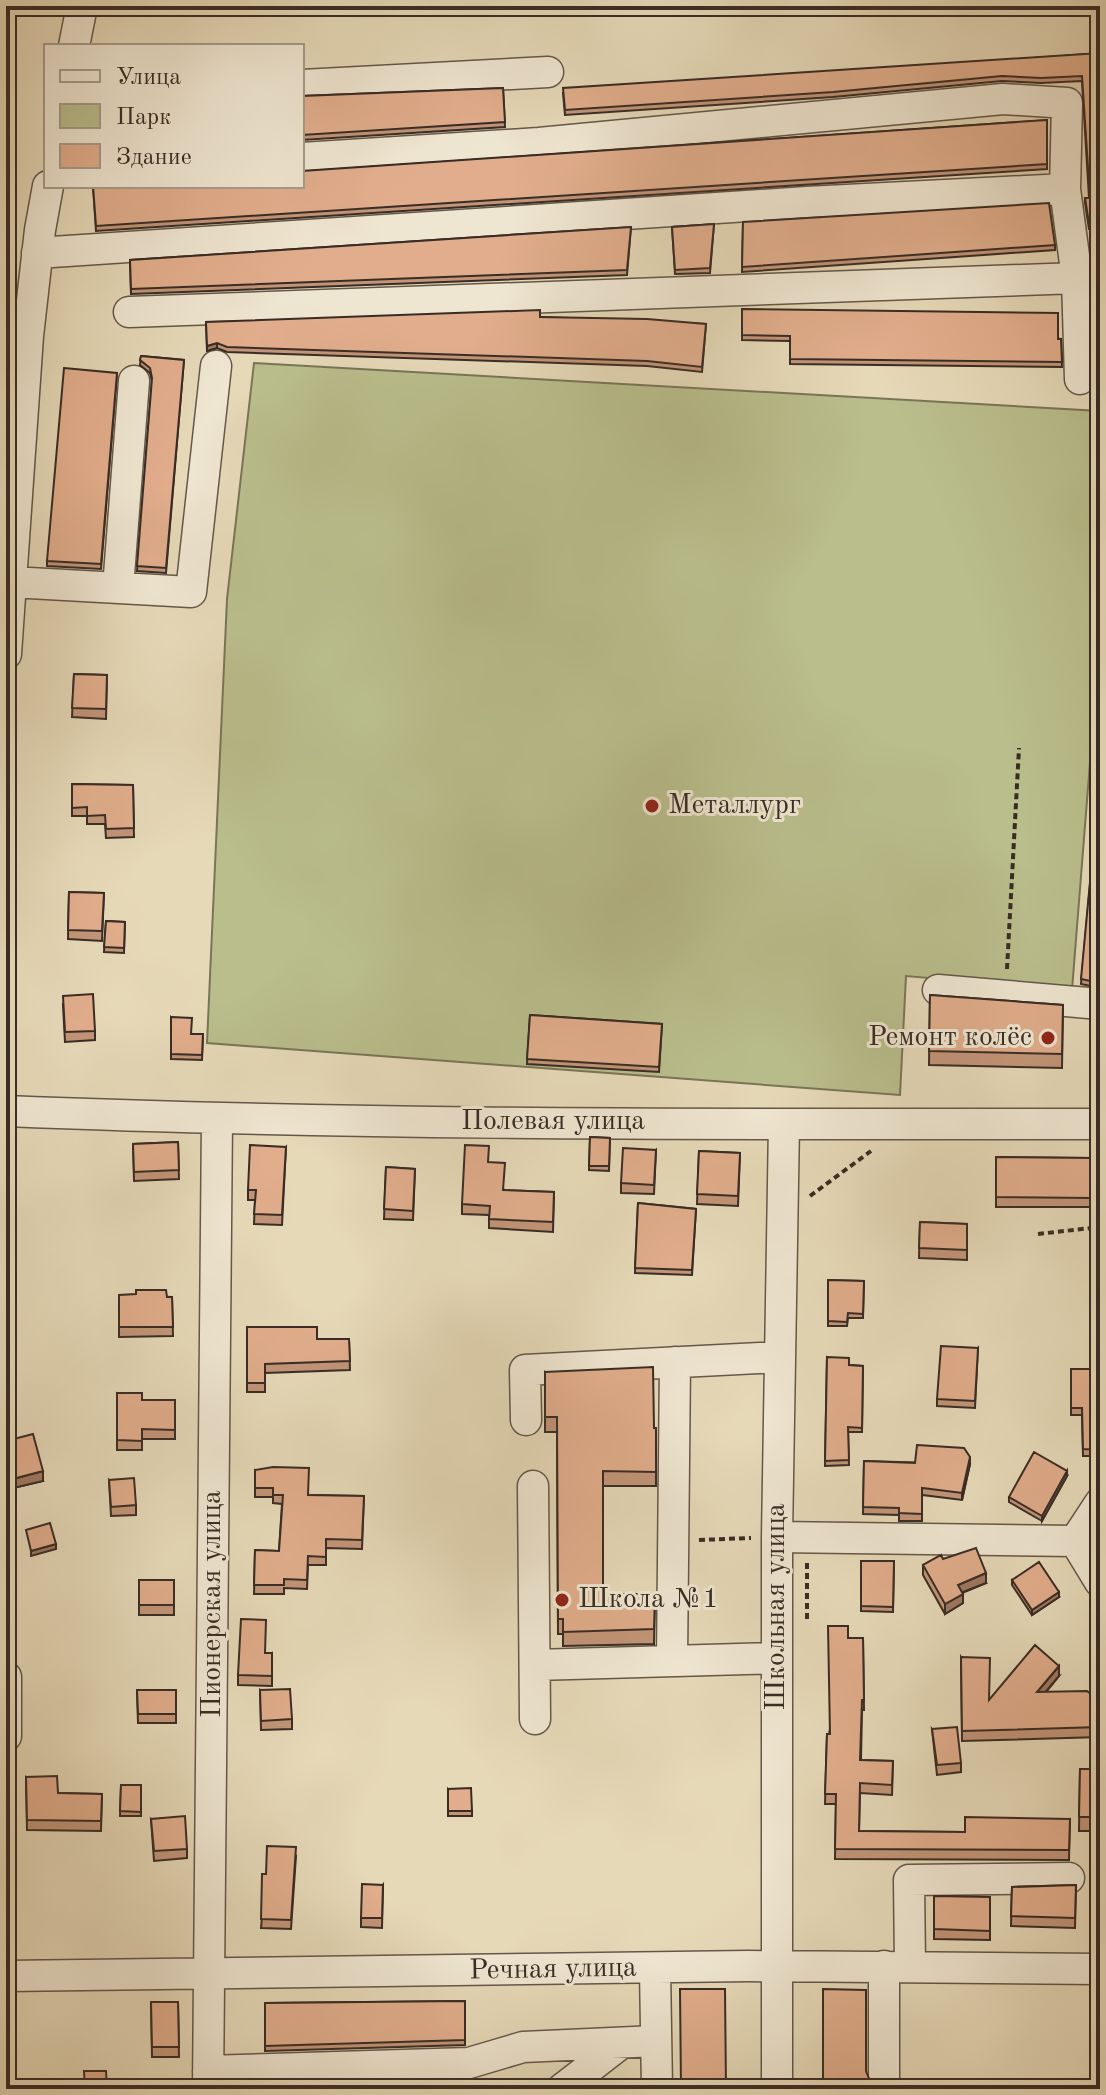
<svg xmlns="http://www.w3.org/2000/svg" width="1106" height="2095" viewBox="0 0 1106 2095" font-family="'Old Standard TT',serif">
<rect width="100%" height="100%" fill="#e6d9b8"/>
<filter id="stains"><feTurbulence type="fractalNoise" baseFrequency=".0025" numOctaves="4"/><feColorMatrix values="0 0 0 0 .2 0 0 0 0 .09 0 0 0 0 .02 0 0 0 .5 -.17"/></filter>
<radialGradient id="worn" r=".72"><stop offset=".6" stop-color="#630" stop-opacity="0"/><stop offset="1" stop-color="#630" stop-opacity=".3"/></radialGradient>
<!-- green -->
<path fill="#b9be8c" stroke="#797558" stroke-width="2" d="M254,363L1100,411V636L1072,990L906,976L900,1095L207,1043L227,599Z"/>
<g fill="none" stroke-linecap="round" stroke-linejoin="round">
<defs>
<path id="minor" d="M74,46L82,6
M302,85L548,72
M302,158L539,143L1003,99L1067,103L1065,189
M37,253L807,202L1065,189L1077,278L129,312
M1077,278L1080,379
M11,582L191,592L216,366
M118,588L134,381
M6,654L28,336L40,230L48,186
M938,990L1100,1004
M6,1111C370,1126 735,1124 1100,1124
M526,1420L525,1370L780,1357
M533,1486L535,1719
M777,1537L1075,1541
M1075,1541L1100,1582
M1075,1541L1100,1503
M672,1661L675,1362
M535,1665L777,1658
M6,1677V1736
M910,1966L909,1880L1069,1878
M655,1969L657,2089
M6,1976L749,1966L1100,1969
M208,2071L469,2063L523,2047L656,2041
M208,2089L217,1119
M562,2089L619,2045
M777,2089V1537L784,1124
M884,2089V1966"/>
</defs>
<!-- minor casing -->
<use href="#minor" stroke="#64574a" stroke-width="33"/>
<!-- path -->
<path stroke="#392c25" stroke-width="4" stroke-dasharray="6 4" stroke-linecap="butt" d="M1007,969L1019,748
M810,1196L871,1151
M1038,1234L1100,1227
M699,1540L751,1538
M807,1619V1563"/>
<!-- minor -->
<use href="#minor" stroke="#efe6d1" stroke-width="30"/>
</g>
<!-- wall -->
<path fill="#c29578" stroke="#392c25" stroke-width="2" d="M1100,53L1092,229H1089L1085,203V198H1089L1082,81L1041,83L1002,81L833,97L565,115L563,93Z
M503,88L505,127L302,140V96Z
M1047,120V169L96,231L93,186Z
M743,222L1055,245V250L742,272Z
M714,224L710,273L675,274L672,227Z
M631,227L627,275L131,294L130,260Z
M742,309L1061,339L1062,367L790,364V341L742,340Z
M540,317L706,324L702,372L647,366L227,352L217,348L207,351L206,322Z
M141,356L184,360L166,573L137,571L152,381L150,373L140,365Z
M117,373L101,569L47,566V561Z
M74,674L107,675L106,719L72,717Z
M1100,774V988L1081,984Z
M72,784L133,785L134,837L106,838L105,824H87V816H72Z
M69,892L104,893L102,941L68,939Z
M106,921L125,922L124,953L104,952Z
M930,995L1063,1005L1062,1068L929,1065Z
M63,1005L95,1031V1040L65,1042Z
M530,1015L662,1024L659,1072L527,1064Z
M171,1017L192,1034H203L202,1060L171,1059Z
M590,1137L610,1138L609,1171L589,1170Z
M178,1142L179,1179L134,1181L133,1144Z
M286,1147L282,1225L254,1224L255,1200H248V1190Z
M656,1150L654,1194L621,1193V1183Z
M699,1151L740,1153L738,1206L697,1204Z
M996,1157L1092,1158V1207H996Z
M488,1162L504,1190L554,1192L553,1232L489,1228V1215L462,1214V1204Z
M386,1167L415,1169L413,1220L384,1219Z
M638,1203L696,1209L692,1275L635,1273Z
M920,1222L967,1224V1260L919,1258Z
M828,1280L864,1281L863,1318H848L847,1326H828Z
M119,1295L172,1297L173,1336L119,1337Z
M247,1327L317,1339H349L350,1370L265,1373V1392H247Z
M978,1348L975,1408L937,1406V1399Z
M827,1357L849,1365L863,1366L862,1432H848L849,1465L825,1466Z
M1071,1369H1100V1456H1083L1082,1415H1071Z
M545,1372L654,1428H656V1486H603V1594H655L654,1644L563,1646V1634H558L557,1432H545Z
M117,1393L142,1400H175V1439H142V1450H117Z
M6,1441L43,1481L9,1489L6,1476Z
M864,1461L970,1464L962,1500L922,1495V1521H899V1515L863,1514Z
M255,1470L309,1495L364,1496L362,1549L326,1548V1565H308L307,1589L284,1588V1594H254L255,1550L279,1551L282,1504L273,1503V1497H255Z
M1067,1476L1042,1521L1009,1502V1497Z
M109,1480L136,1505V1515L111,1516Z
M943,1559L986,1583L962,1593L963,1603L945,1614L923,1575V1565Z
M861,1561H894L893,1612L861,1611Z
M139,1580H174V1615H139Z
M1012,1580L1059,1597L1032,1615L1012,1585Z
M1094,1624H1100V1656H1093Z
M848,1638H863L864,1710H862L861,1760L893,1761L892,1795L860,1793L859,1831L965,1832L1070,1819L1069,1860L835,1859L836,1804H825L827,1734H829Z
M272,1653V1686L238,1685V1675Z
M961,1657L989,1699L1059,1676L1046,1692L1092,1695L1100,1690V1737L962,1741Z
M137,1690H176V1723H138Z
M260,1690L292,1719V1729L261,1730Z
M932,1729L961,1763V1772L937,1775Z
M1080,1769H1100V1831H1079Z
M26,1777L58,1793L102,1794L101,1831L27,1830Z
M121,1785H141V1816H120Z
M448,1789L472,1811V1816H448Z
M151,1819L187,1849V1858L154,1861Z
M296,1856L291,1929L261,1928L266,1874Z
M383,1885L382,1928L361,1927V1918Z
M1076,1885L1075,1928L1011,1926L1012,1887Z
M934,1896L990,1897V1940L934,1939Z
M465,2001V2045L265,2051V2003Z
M151,2002H178L179,2057H152Z"/>
<!-- shaded-wall -->
<path fill="#9e7962" stroke="#392c25" stroke-width="2" d="M11,135V149L6,196V182Z
M217,343V348L207,351V346Z
M970,1457V1464L962,1500V1493Z
M43,1471V1481L9,1489V1480Z
M1067,1471V1476L1042,1521V1516Z
M56,1544V1549L31,1556V1551Z
M986,1573V1583L958,1594V1585Z
M1059,1592V1597L1032,1615V1610Z
M963,1594V1603L945,1614V1604Z
M1059,1666V1676L1037,1702V1692Z"/>
<!-- building -->
<path fill="#e1ad8c" stroke="#392c25" stroke-width="2" d="M1100,53V349L1092,224H1089L1085,198H1090L1082,76L1041,78L1002,76L833,92L565,110L563,88Z
M503,88L505,122L302,135V96Z
M1047,120V164L96,226L93,186H302V171Z
M6,134L11,135L6,182Z
M1049,203L1055,245L742,267L743,222Z
M714,224L710,268L675,270L672,227Z
M631,227L627,270L131,289L130,260Z
M6,294H12L7,373H6Z
M742,309L1058,313V339H1061L1062,362L790,359V336L742,335Z
M540,310V317L647,319L706,324L702,367L647,361L227,347L217,343L207,346L206,322Z
M141,356L184,360L166,568L137,566L152,378L150,368L140,360Z
M64,368L117,373L101,564L47,561Z
M74,674L107,675L106,709L72,708Z
M1100,774V983L1081,979Z
M72,784L133,785L134,828L106,829L105,815L87,816V807L72,808Z
M69,892L104,893L102,931L68,930Z
M106,921L125,922L124,948L104,947Z
M93,994L95,1031L65,1032L63,996Z
M930,995L1063,1005L1062,1054L929,1051Z
M530,1015L662,1024L659,1067L527,1059Z
M171,1017L192,1018L191,1034H203L202,1055L171,1054Z
M590,1137L610,1138L609,1166H589Z
M178,1142L179,1170L134,1172L133,1144Z
M250,1145L286,1147L282,1215L254,1214L256,1190H248Z
M465,1145L489,1146L488,1162L505,1163L503,1190L554,1192L553,1222L489,1219L490,1206L462,1204Z
M623,1148L656,1150L654,1185L621,1183Z
M699,1151L740,1153L738,1196L697,1194Z
M996,1157L1092,1158V1198L996,1197Z
M386,1167L415,1169L413,1211L384,1209Z
M638,1203L696,1209L692,1270L635,1268Z
M920,1222L967,1224V1250L919,1248Z
M828,1280L864,1281L863,1314L848,1313L847,1322L828,1321Z
M136,1290H166L167,1297H172L173,1327H119V1295L136,1294Z
M247,1327H317V1339H349L350,1361L265,1364V1383H247Z
M941,1346L978,1348L975,1401L937,1399Z
M827,1357L849,1358V1365L863,1366L862,1428L848,1427L849,1460L825,1461Z
M653,1367L654,1428H656V1472L603,1471V1594H655L654,1629L563,1632V1619H558L557,1417H545V1372Z
M1071,1369H1100V1450L1083,1449L1082,1408H1071Z
M117,1393H142V1400H175V1430L142,1429V1441L117,1440Z
M33,1434L43,1471L9,1480L6,1467V1441Z
M917,1445L964,1448L970,1457L962,1493L922,1488V1514L899,1513V1508L863,1507L864,1461L915,1463Z
M1034,1452L1067,1471L1042,1516L1009,1497Z
M273,1467L309,1468L308,1495L364,1496L362,1540L326,1539V1557L308,1556L307,1580L284,1579V1585H254L255,1550L279,1551L283,1495H273V1488H255V1470Z
M134,1478L136,1505L111,1507L109,1480Z
M50,1523L56,1544L31,1551L26,1530Z
M976,1548L986,1573L958,1585L963,1594L945,1604L923,1565L941,1555L943,1559Z
M861,1561H894L893,1607L861,1606Z
M1039,1562L1059,1592L1032,1610L1012,1580Z
M139,1580H174V1605H139Z
M241,1619L266,1620L265,1653H272V1676L238,1675Z
M1094,1624H1100V1646H1093Z
M828,1626H848V1638H863L864,1700H862L860,1760L893,1761L892,1785L860,1783L859,1831L965,1832V1817L1070,1819L1069,1850L835,1849L836,1794H825L827,1734H830Z
M1035,1645L1059,1666L1037,1692L1087,1691L1092,1695L1093,1690H1100V1727L962,1731L961,1657L990,1658L989,1700Z
M290,1689L292,1719L261,1721L260,1690Z
M137,1690H176V1714H138Z
M957,1727L961,1763L937,1765L932,1729Z
M1080,1769H1100V1817H1079Z
M57,1776L58,1793L102,1794L101,1821L27,1820L26,1777Z
M121,1785H141V1812L120,1811Z
M471,1788L472,1811H448V1789Z
M185,1816L187,1849L154,1851L151,1819Z
M267,1846L296,1847L291,1920L261,1919L262,1874H266Z
M362,1884L383,1885L382,1918H361Z
M1076,1885L1075,1918L1011,1916L1012,1887Z
M934,1896L990,1897V1931L934,1929Z
M680,1989H725L726,2089H681Z
M823,1989L866,1990V2071L870,2081V2089H823Z
M465,2001V2040L265,2046V2003Z
M151,2002H178L179,2047H152Z
M84,2071H106L107,2089H85Z"/>
<!-- markers -->
<g fill="#8f2418" stroke="#efe6d1" stroke-width="3">
<circle cx="652" cy="806" r="8"/>
<circle cx="1048" cy="1038" r="8"/>
<circle cx="562" cy="1600" r="8"/>
</g>
<g text-anchor="middle" dominant-baseline="central" stroke-width="6" stroke-linejoin="round" paint-order="stroke">
<!-- poi labels -->
<g font-size="28" fill="#392c25" stroke="#efe6d1" text-anchor="start">
<text x="668" y="806">Металлург</text>
<text x="1032" y="1038" text-anchor="end">Ремонт колёс</text>
<text x="578" y="1600">Школа №1</text>
</g>
<!-- street labels -->
<g font-size="28" fill="#392c25" stroke="#efe6d1">
<text x="553" y="1122">Полевая улица</text>
<text transform="translate(213 1604) rotate(-90)">Пионерская улица</text>
<text transform="translate(777 1607) rotate(-90)">Школьная улица</text>
<text transform="translate(553 1970) rotate(-1)">Речная улица</text>
</g>
</g>
<!-- margin -->
<rect width="1106" height="2095" fill="none" stroke="#e6d9b8" stroke-width="32"/>
<rect x="8" y="8" width="1090" height="2079" fill="none" stroke="#392c25" stroke-width="4"/>
<rect x="16" y="16" width="1074" height="2063" fill="none" stroke="#392c25" stroke-width="2"/>
<!-- legend -->
<rect x="44" y="44" width="260" height="144" fill="#efe6d1" stroke="#a69c8c" stroke-width="2"/>
<rect x="60" y="70" width="40" height="12" fill="#efe6d1" stroke="#a69c8c" stroke-width="2"/>
<text x="116" y="84" font-size="24" fill="#392c25">Улица</text>
<rect x="60" y="104" width="40" height="24" fill="#b9be8c" stroke="#a69c8c" stroke-width="2"/>
<text x="116" y="124" font-size="24" fill="#392c25">Парк</text>
<rect x="60" y="144" width="40" height="24" fill="#e1ad8c" stroke="#a69c8c" stroke-width="2"/>
<text x="116" y="164" font-size="24" fill="#392c25">Здание</text>
<rect width="100%" height="100%" filter="url(#stains)"/>
<rect width="100%" height="100%" fill="url(#worn)"/>
</svg>
